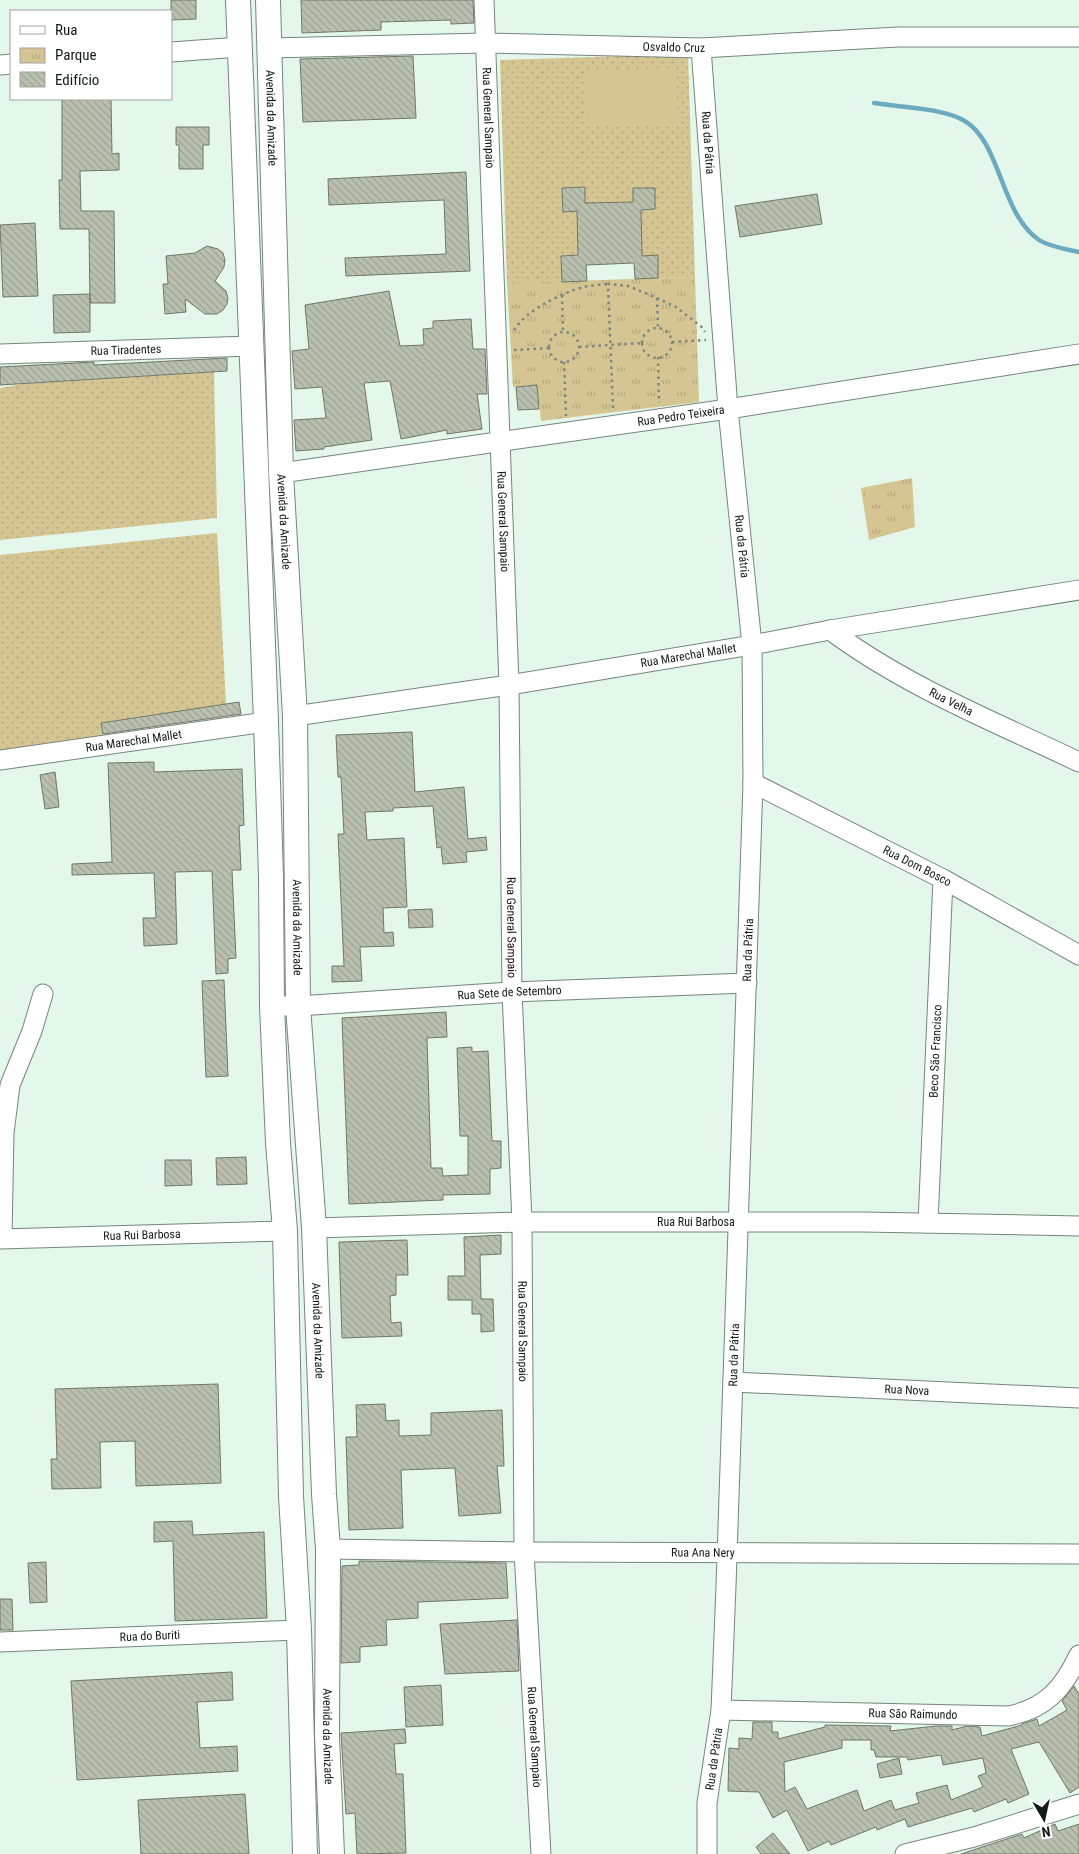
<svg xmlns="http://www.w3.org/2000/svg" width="1079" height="1854" viewBox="0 0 1079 1854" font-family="'Roboto Condensed',sans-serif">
<defs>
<pattern id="grass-dots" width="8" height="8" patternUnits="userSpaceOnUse" patternTransform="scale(1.25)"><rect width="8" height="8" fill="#d5c592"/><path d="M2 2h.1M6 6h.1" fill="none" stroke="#b6a97d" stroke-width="1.8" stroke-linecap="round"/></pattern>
<pattern id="park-tufts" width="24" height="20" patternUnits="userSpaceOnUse" patternTransform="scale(1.25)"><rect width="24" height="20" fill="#d5c592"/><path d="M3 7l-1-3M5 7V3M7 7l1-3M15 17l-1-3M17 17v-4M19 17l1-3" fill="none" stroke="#b6a97d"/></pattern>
<pattern id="building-back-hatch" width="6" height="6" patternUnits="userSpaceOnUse" patternTransform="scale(1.25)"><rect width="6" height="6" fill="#b9c0af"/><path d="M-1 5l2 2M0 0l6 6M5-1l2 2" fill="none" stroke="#9ea496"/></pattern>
</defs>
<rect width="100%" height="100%" fill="#e4f7eb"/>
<!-- grass -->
<path fill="url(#grass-dots)" d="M688,54L695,277L658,278V255L642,256L641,210L655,209V188H633V202L585,203V188L562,189L563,212L577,211L578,255L562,282L507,283L500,60Z
M214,372L217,518L0,540V388L22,384Z
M217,533L226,704L101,723L103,738L0,753V555Z"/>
<!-- park -->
<path fill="url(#park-tufts)" d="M695,277L699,402L541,421L537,385L513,387L507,283Z
M912,478L915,527L869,540L861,488Z"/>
<!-- pitch -->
<path fill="#d5c592" d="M676,68L678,123L588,126L586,71Z"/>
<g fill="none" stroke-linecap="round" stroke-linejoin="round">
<!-- stream -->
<path stroke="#6daabf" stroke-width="4.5" d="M874,103C898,107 942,108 963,120C1001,140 1000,214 1039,240C1050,247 1066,249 1079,252"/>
</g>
<!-- building -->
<path fill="url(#building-back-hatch)" stroke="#707767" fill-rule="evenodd" d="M171,0H196V19L171,20Z
M301,0H473L474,23L451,24V20L381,22V30L302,33Z
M413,56L416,118L303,122L300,59Z
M62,99H111L112,154L119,153V170L80,171L81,211H114L115,303H90L89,229H60L59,180H62Z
M176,127H209V145H203V169H179V145H176Z
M466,172L470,271L346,276L345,258L446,254L444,200L329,205L328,179Z
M585,187V203L633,202V188H655V209L641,210L642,256L658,255V278L635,279L634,263L586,265L587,281L562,282L561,256L578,255L577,211L563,212L562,188Z
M817,194L822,224L740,237L735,206Z
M35,223L38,296L3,297L0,225Z
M207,246L218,249L223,253L225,260L224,267L215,281L226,291L228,298L227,304L223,310L217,314H205L185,299L186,312L165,314L163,284H168L166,256L195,253Z
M389,291L400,346L424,345L423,329L433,328V321L471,319L473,349H485L487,394H477L482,429L447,434V430L401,439L390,381L364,383L372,440L324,447V449L296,451L294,420L326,418L322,387L295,389L292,351L309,349L305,305Z
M90,294V332L54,333L53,295Z
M227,358V371L0,385V367L94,362V365Z
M537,385L539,409L518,410L516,387Z
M239,702L241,714L103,734L101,723Z
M412,732L415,792L464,787L468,839L486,837L487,850L466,852L467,862L443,864L441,847L437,848L433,806L393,808V811L365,812L367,840L404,838L407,907L383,908L384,933L393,932L394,946L360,947L362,981L332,982V966H344L338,834H344L341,777H338L336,735Z
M154,762V772L242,769L244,825L239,826L241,870H232L236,958L228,959V973L216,974L212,871L175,872L177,944L144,946L143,918H156L154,873L72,875V864L112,862L108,763Z
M55,772L59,807L45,809L40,775Z
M432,909L433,927L409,928L408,910Z
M224,980L228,1076L206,1077L202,981Z
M446,1012L447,1037L427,1038L431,1168H442L443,1176L468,1175V1136H460L457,1048L472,1047V1052L488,1051L492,1141H501V1168L490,1169V1194L443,1195V1200L349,1204L342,1018Z
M246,1157L247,1184L217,1185L216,1158Z
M165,1160H191L192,1185L165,1186Z
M501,1235V1254L480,1255L481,1299H493L494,1331L481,1332V1314H472V1300H448V1276H465L464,1237Z
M407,1240L408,1275H396V1295L390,1296L391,1323L401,1322L402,1336L342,1338L339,1242Z
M218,1384L221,1483L136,1486L135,1441L100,1442L101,1488L52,1489L51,1459H57L55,1389Z
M385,1404L386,1421L399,1420V1436L431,1435V1413L502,1410L504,1466H497L501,1513L459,1516L455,1468L401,1470L403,1528L349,1530L346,1437H357L356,1405Z
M192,1521L193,1535L264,1532L267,1618L175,1621L173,1541L154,1542V1522Z
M359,1561L506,1563L508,1598L418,1602V1618L386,1620L387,1645L360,1647V1662L341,1663L342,1566L359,1565Z
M46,1562L47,1602L30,1603L28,1563Z
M0,1599H12L13,1630H0Z
M517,1620L519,1671L445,1674L440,1624Z
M232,1672L233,1700L197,1702L200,1748L237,1746L238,1771L77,1780L71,1681Z
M441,1685L443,1725L406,1727L404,1687Z
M1074,1686L1079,1694V1787L1070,1793L1039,1742L1011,1749L1029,1794L1008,1803L1006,1799L974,1812L972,1808L908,1827L905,1819L877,1830L876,1827L831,1845L829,1841L808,1851L787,1810L773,1818L759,1792L728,1791L729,1748L739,1749V1738L752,1739L753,1722H772V1732H778V1739L825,1727V1725L891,1726L890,1731L936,1726H952V1730L967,1726L980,1727L982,1736L1022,1725V1724L1037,1719L1039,1726L1067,1710L1062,1701ZM842,1740H871V1750H874L876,1757H907L908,1760L941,1755L943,1765L983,1758L986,1773L978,1776L983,1787L951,1800L947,1785L916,1793L919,1803L895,1810L891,1800L864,1811L857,1790L807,1809L795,1787L785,1792L784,1762L842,1748Z
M405,1729L406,1743L394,1744L396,1774H403L406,1853L357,1854L355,1813L346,1814L341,1733Z
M899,1758L902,1774L880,1778L877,1764Z
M245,1794L249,1854H141L138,1800Z
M1055,1824L1058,1831L1079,1824V1854H961L1022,1834L1024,1838Z
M773,1833L790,1854H761L756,1847Z"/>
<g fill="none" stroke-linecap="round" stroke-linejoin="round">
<defs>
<g id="minor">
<path id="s1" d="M484,0L509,685L512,992L522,1222L524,1552L541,1854"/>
<path id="s2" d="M269,48L485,43L701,48L898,37H1079"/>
<path id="s3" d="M701,48L728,409L752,645L753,783L726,1586L721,1710L707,1803V1854"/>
<path d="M171,52L240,47"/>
<path d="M0,65L11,64"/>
<path id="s4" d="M0,354L252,346"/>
<path id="s5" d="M281,473L728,409L1079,354"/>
<path id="s6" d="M830,630C905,686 995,722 1079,762"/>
<path id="s7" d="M295,716L509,685L752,645L830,630L1079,590"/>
<path id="s8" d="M0,760L266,722"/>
<path id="s9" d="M753,783L943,879L1079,955"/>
<path id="s10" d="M272,1006H298L512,992L747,983"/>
<path id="s11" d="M928,1223L943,879"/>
<path id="s12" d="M314,1228L522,1222H863L1079,1226"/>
<path d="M2,1238L4,1133L10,1085L32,1031L43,994"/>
<path id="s13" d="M0,1239L285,1231"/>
<path id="s14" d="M733,1382L1079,1398"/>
<path id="s15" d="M328,1549L524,1552L1079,1554"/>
<path id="s16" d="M0,1642L299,1630"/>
<path id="s17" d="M721,1710L1008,1716C1045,1709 1063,1689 1079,1655"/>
<path d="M905,1854L974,1837L1079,1804"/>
</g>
<g id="major">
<path d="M238,0L266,722L271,876L272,1006L278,1143L285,1231L291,1496L299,1630L305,1854"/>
<path id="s18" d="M268,0L281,473L295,716L298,1006L314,1228L324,1494L328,1549L327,1737L332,1854"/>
</g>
</defs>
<!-- minor casing -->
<use href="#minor" stroke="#75867b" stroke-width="21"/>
<!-- major casing -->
<use href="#major" stroke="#75867b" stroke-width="26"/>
<!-- path -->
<path stroke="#7b8880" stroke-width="2.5" stroke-dasharray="2.5 4" stroke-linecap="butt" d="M562,295L563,333
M657,298L658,328
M642 343a15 15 0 1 1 30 0a15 15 0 1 1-30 0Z
M514,330C525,311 563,292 584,287C592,285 601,285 608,284
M549 347a15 15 0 1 1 30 0a15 15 0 1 1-30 0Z
M672,342L706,340
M579,347L642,343
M514,350L550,348
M658,357L659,403
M564,362L566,416
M613,408L608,284L628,286L657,298L676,307L703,328L705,332"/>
<!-- minor -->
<use href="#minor" stroke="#fff" stroke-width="19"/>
<!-- major -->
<use href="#major" stroke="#fff" stroke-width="24"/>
</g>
<g text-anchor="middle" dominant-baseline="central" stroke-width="4" stroke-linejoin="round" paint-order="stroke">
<!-- street labels -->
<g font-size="12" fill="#141a16" stroke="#fff">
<text stroke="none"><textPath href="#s2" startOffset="405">Osvaldo Cruz</textPath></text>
<text stroke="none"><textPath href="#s18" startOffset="118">Avenida da Amizade</textPath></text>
<text stroke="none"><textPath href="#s1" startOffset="118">Rua General Sampaio</textPath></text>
<text stroke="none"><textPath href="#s3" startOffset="95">Rua da Pátria</textPath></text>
<text stroke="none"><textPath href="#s4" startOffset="126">Rua Tiradentes</textPath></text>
<text stroke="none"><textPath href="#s5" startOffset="404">Rua Pedro Teixeira</textPath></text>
<text stroke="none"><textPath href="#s1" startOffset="522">Rua General Sampaio</textPath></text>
<text stroke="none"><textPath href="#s18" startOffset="522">Avenida da Amizade</textPath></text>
<text stroke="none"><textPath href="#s3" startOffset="500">Rua da Pátria</textPath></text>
<text stroke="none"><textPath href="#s7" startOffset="398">Rua Marechal Mallet</textPath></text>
<text stroke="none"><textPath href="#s6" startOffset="141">Rua Velha</textPath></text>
<text stroke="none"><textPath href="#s8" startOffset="135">Rua Marechal Mallet</textPath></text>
<text stroke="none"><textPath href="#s9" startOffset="184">Rua Dom Bosco</textPath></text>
<text stroke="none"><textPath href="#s18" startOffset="928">Avenida da Amizade</textPath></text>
<text stroke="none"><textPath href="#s1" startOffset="928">Rua General Sampaio</textPath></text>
<text transform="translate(748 950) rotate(-88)">Rua da Pátria</text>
<text stroke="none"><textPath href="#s10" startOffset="238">Rua Sete de Setembro</textPath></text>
<text stroke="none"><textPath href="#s11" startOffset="172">Beco São Francisco</textPath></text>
<text stroke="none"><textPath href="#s12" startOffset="382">Rua Rui Barbosa</textPath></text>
<text stroke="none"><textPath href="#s13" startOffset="142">Rua Rui Barbosa</textPath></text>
<text stroke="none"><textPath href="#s18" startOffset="1332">Avenida da Amizade</textPath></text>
<text stroke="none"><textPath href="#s1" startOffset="1332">Rua General Sampaio</textPath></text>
<text transform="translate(734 1355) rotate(-88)">Rua da Pátria</text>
<text stroke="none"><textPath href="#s14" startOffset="174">Rua Nova</textPath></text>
<text stroke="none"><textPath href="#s15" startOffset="375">Rua Ana Nery</textPath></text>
<text stroke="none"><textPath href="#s16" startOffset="150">Rua do Buriti</textPath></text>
<text stroke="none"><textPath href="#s17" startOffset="192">Rua São Raimundo</textPath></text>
<text stroke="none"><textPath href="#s18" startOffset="1738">Avenida da Amizade</textPath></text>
<text stroke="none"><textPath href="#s1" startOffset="1738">Rua General Sampaio</textPath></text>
<text transform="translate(714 1759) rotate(-82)">Rua da Pátria</text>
</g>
</g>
<!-- legend -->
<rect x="10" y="10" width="162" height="90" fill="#ffffff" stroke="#a1a3a2"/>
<rect x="20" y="26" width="25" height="8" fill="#ffffff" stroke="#a1a3a2"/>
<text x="55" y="35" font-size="15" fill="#141a16">Rua</text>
<rect x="20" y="48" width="25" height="15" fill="url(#park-tufts)" stroke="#a1a3a2"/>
<text x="55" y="60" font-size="15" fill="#141a16">Parque</text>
<rect x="20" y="72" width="25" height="15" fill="url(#building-back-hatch)" stroke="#a1a3a2"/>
<text x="55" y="85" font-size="15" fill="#141a16">Edifício</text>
<!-- north arrow -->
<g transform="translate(1044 1819) rotate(171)" stroke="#ffffff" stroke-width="4" paint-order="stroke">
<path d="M0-4L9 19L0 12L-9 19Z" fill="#141a16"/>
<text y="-8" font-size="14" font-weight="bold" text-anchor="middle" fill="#141a16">N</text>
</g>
</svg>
